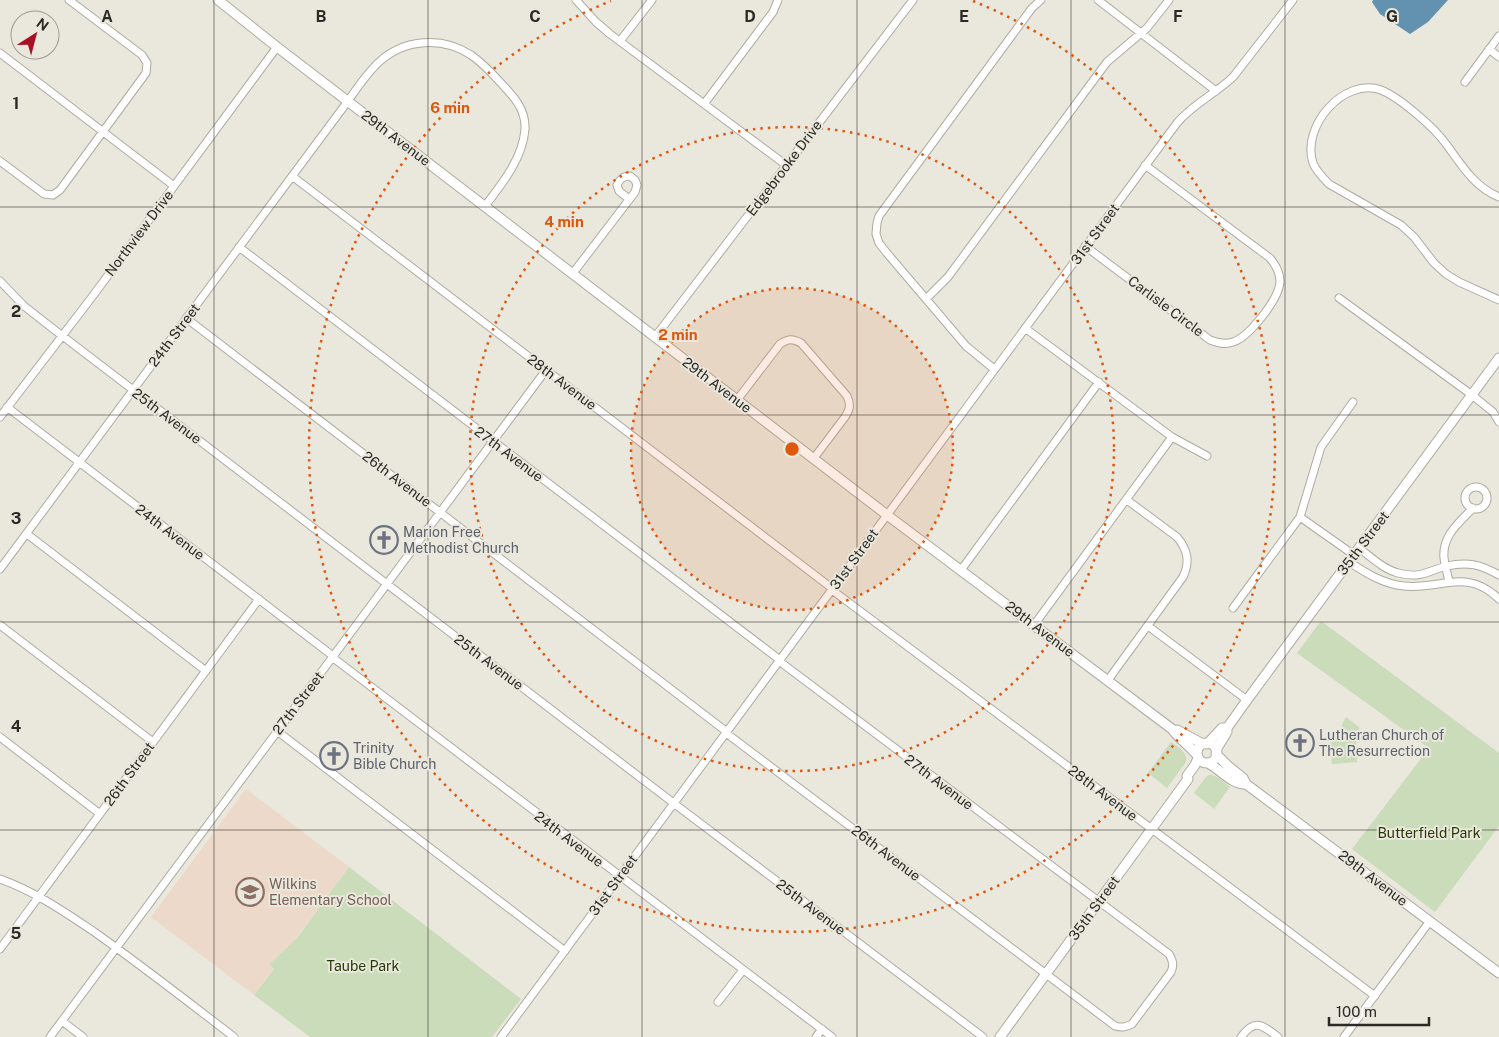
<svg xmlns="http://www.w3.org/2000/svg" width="1499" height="1037" viewBox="0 0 1499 1037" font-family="'Public Sans',sans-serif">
<rect width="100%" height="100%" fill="#eae7dd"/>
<!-- education -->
<path fill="#edd9ca" d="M246,789L349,867L254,995L151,917Z"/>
<!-- green -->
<path fill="#cadcb9" d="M1321,621L1499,753V826L1435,912L1352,849L1429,748L1297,653Z
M1346,717L1359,727L1360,735L1343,736L1342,724Z
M1356,737L1357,762L1332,764L1330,739Z
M1171,742C1178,747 1188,752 1186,762L1167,788L1148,773Z
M1209,775C1218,775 1223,782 1230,787L1214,809L1194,793L1206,777Z
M349,867L521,999L492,1037H310L254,995L274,969L270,964L297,938Z"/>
<!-- water -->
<path fill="#6392b0" d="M1373,0H1448L1428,22L1410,34L1380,14L1372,2Z"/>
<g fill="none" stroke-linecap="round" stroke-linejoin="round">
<defs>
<path id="minor" d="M576,0L596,22L610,34L786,165
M1098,0L1216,91
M620,41L652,0
M1489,49L1499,57
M0,53L174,186
M1465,82L1499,36
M704,104L773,12L778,0
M0,161L44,194L53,195L60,190L146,73L147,63L142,55L69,0
M292,176L833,589
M1499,197C1474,187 1461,164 1446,144C1435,128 1399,97 1381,90C1343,77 1301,127 1313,163C1316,171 1323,178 1329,184L1401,225L1414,237L1434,263L1446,274L1459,282L1499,300
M1085,246L1210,340C1218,343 1225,345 1233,342C1249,337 1279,299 1280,282C1280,272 1276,266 1270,258L1145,165
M239,247L780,660
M573,273L635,192L637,185L635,180L630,176C623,176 620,179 617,185L619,191L629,199
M0,281L24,306L56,331L680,808L983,1037
M1339,298L1472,395L1493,412L1499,422
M926,299L948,277L1107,62L1147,28L1169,0
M186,318L727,732
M1025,328L1172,437L1207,456
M655,337L913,0
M994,369L966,346L886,252L879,243L876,234L877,223L879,216L1032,8L1041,0
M737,400L780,344C788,339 792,338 801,343L847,396C851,405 850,409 845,417L814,458
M7,407L333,656
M0,417L92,297L277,47
M1465 498a11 11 0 1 1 22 0a11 11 0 1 1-22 0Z
M1300,517L1354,555
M27,534L206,671
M1359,548C1371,557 1383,569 1398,573C1421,579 1427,571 1447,566C1468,561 1481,565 1499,575
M1349,562C1366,573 1383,584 1404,586C1441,590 1466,567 1499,599
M0,569L348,101C357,88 367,73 379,62C404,39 442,36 471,55C481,62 490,71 499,81C512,95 526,108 525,129C523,158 502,184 485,206
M961,570L1099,382
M1449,581C1447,573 1445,565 1444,558C1442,535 1460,522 1473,508
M832,590L1375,996
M1233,608L1300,517L1321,447L1353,402
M0,625L153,742
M1034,625L1172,437
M1148,626L1247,700
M332,657L832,1037
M1108,680L1183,577C1190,562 1188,550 1177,537L1127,500
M277,731L565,951
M726,733L1115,1026C1122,1028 1126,1027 1132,1024L1171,972C1174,965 1173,961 1169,954L779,661
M0,737L100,814
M0,879C34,891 63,911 93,931C141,965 187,1001 234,1037
M0,949L259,599
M718,1002L743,970
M62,1021L83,1037
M50,1037L546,370
M501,1037L1177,123C1193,104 1215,94 1233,77L1293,0
M816,1037L822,1029
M1241,1037C1255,1018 1262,1025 1278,1037
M1344,1037L1430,921"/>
<path id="tertiary" d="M218,0L277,47L887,515L1172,729C1179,739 1189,745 1197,755
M1177,730L1203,744
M1197 753a10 10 0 1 1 20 0a10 10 0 1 1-20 0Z
M1207,744L1222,728H1227
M1216,750L1227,732V728L1247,700L1499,358
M1216,754L1228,766L1243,778L1246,784L1499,973
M1208,763C1220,769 1232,785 1246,784
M1000,1037L1188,779L1187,776L1195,765L1198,758"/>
</defs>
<!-- minor casing -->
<use href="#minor" stroke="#aeaba1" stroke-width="9"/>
<!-- tertiary casing -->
<use href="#tertiary" stroke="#aeaba1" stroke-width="11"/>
<!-- minor -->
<use href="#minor" stroke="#fff" stroke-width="7"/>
<!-- tertiary -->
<use href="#tertiary" stroke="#fff" stroke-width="9"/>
</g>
<!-- grid -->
<path fill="none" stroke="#2b2a26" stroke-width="1" stroke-opacity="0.55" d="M214,0V1037M428,0V1037M642,0V1037M857,0V1037M1071,0V1037M1285,0V1037M0,207H1499M0,415H1499M0,622H1499M0,830H1499"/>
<!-- distance rings -->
<circle cx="792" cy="449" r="161" fill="#df570d" fill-opacity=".12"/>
<g fill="none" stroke="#df570d" stroke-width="2.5" stroke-dasharray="2.5 5">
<circle cx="792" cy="449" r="161"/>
<circle cx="792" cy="449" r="322"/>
<path d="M973 1A483 483 0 1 1 611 1"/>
</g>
<!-- icons -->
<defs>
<symbol id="church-ring" viewBox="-11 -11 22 22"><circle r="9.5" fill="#eae7dd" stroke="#6b7280" stroke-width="1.5"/><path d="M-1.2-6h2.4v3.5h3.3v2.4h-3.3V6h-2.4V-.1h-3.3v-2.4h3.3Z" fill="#6b7280"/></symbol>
<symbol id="school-ring" viewBox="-11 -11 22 22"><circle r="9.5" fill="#eae7dd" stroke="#8d6e63" stroke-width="1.5"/><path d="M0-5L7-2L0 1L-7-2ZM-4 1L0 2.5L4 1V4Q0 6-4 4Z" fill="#8d6e63"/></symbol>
</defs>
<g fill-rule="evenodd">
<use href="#church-ring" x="368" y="524" width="32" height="32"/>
<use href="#church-ring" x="1284" y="727" width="32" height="32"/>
<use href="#church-ring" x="318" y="740" width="32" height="32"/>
<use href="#school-ring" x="234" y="876" width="32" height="32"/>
</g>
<g text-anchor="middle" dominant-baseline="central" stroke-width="4" stroke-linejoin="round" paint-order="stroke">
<!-- street labels -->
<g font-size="14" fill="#2b2a26" stroke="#eae7dd">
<text transform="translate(396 138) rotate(37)">29th Avenue</text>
<text transform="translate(784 168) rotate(-53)">Edgebrooke Drive</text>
<text transform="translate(139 233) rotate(-53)">Northview Drive</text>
<text transform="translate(1095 234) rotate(-54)">31st Street</text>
<text transform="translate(1166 306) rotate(37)">Carlisle Circle</text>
<text transform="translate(174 335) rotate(-53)">24th Street</text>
<text transform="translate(562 382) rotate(37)">28th Avenue</text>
<text transform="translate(717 385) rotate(37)">29th Avenue</text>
<text transform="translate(167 416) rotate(37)">25th Avenue</text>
<text transform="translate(509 454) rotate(37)">27th Avenue</text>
<text transform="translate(397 479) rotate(37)">26th Avenue</text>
<text transform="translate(170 532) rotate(37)">24th Avenue</text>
<text transform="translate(1363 543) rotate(-53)">35th Street</text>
<text transform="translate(854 559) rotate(-54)">31st Street</text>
<text transform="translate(1040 629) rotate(37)">29th Avenue</text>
<text transform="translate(489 662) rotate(37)">25th Avenue</text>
<text transform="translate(298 703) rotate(-53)">27th Street</text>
<text transform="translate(129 774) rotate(-54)">26th Street</text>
<text transform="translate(939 782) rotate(37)">27th Avenue</text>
<text transform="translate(1103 793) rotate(37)">28th Avenue</text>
<text transform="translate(569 839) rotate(37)">24th Avenue</text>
<text transform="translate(886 853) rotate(37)">26th Avenue</text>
<text transform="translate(1373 878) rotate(37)">29th Avenue</text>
<text transform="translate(613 885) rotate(-54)">31st Street</text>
<text transform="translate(811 907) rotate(37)">25th Avenue</text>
<text transform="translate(1094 908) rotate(-54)">35th Street</text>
</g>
<!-- worship labels -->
<g font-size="14" fill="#5b616d" stroke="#eae7dd" text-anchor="start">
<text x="403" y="532">Marion Free<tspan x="403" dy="16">Methodist Church</tspan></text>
<text x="1319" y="735">Lutheran Church of<tspan x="1319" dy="16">The Resurrection</tspan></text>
<text x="353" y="748">Trinity<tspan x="353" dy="16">Bible Church</tspan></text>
</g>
<!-- park labels -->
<g font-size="14" fill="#263a06" stroke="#eae7dd">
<text x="1429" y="833">Butterfield Park</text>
<text x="363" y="966">Taube Park</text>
</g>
<!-- education labels -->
<g font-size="14" fill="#785e54" stroke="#eae7dd" text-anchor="start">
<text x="269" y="884">Wilkins<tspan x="269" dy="16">Elementary School</tspan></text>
</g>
</g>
<g font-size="16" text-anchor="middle" font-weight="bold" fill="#2b2a26" stroke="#eae7dd" stroke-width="4" stroke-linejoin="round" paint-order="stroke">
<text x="107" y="22">A</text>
<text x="321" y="22">B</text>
<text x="535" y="22">C</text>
<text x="750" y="22">D</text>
<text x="964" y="22">E</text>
<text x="1178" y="22">F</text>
<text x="1392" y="22">G</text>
<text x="16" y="109">1</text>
<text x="16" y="317">2</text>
<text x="16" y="524">3</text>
<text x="16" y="732">4</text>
<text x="16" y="939">5</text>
</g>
<circle cx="792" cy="449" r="8" fill="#df570d" stroke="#eae7dd" stroke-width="2.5"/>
<g font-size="15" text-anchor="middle" font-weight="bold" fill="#df570d" stroke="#eae7dd" stroke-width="4" stroke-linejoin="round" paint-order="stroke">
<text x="450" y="113">6 min</text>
<text x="564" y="227">4 min</text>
<text x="678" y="340">2 min</text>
</g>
<!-- north arrow -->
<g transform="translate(35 35) rotate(36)"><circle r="24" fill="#eae7dd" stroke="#9e9b94"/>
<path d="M0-4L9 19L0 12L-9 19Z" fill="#a81125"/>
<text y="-8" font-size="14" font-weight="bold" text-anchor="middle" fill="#2b2a26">N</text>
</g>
<!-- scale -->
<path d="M1329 1017v8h100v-8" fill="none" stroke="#2b2a26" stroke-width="2.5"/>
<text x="1336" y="1017" font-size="15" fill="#2b2a26" stroke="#eae7dd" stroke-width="4" paint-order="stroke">100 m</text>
</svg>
